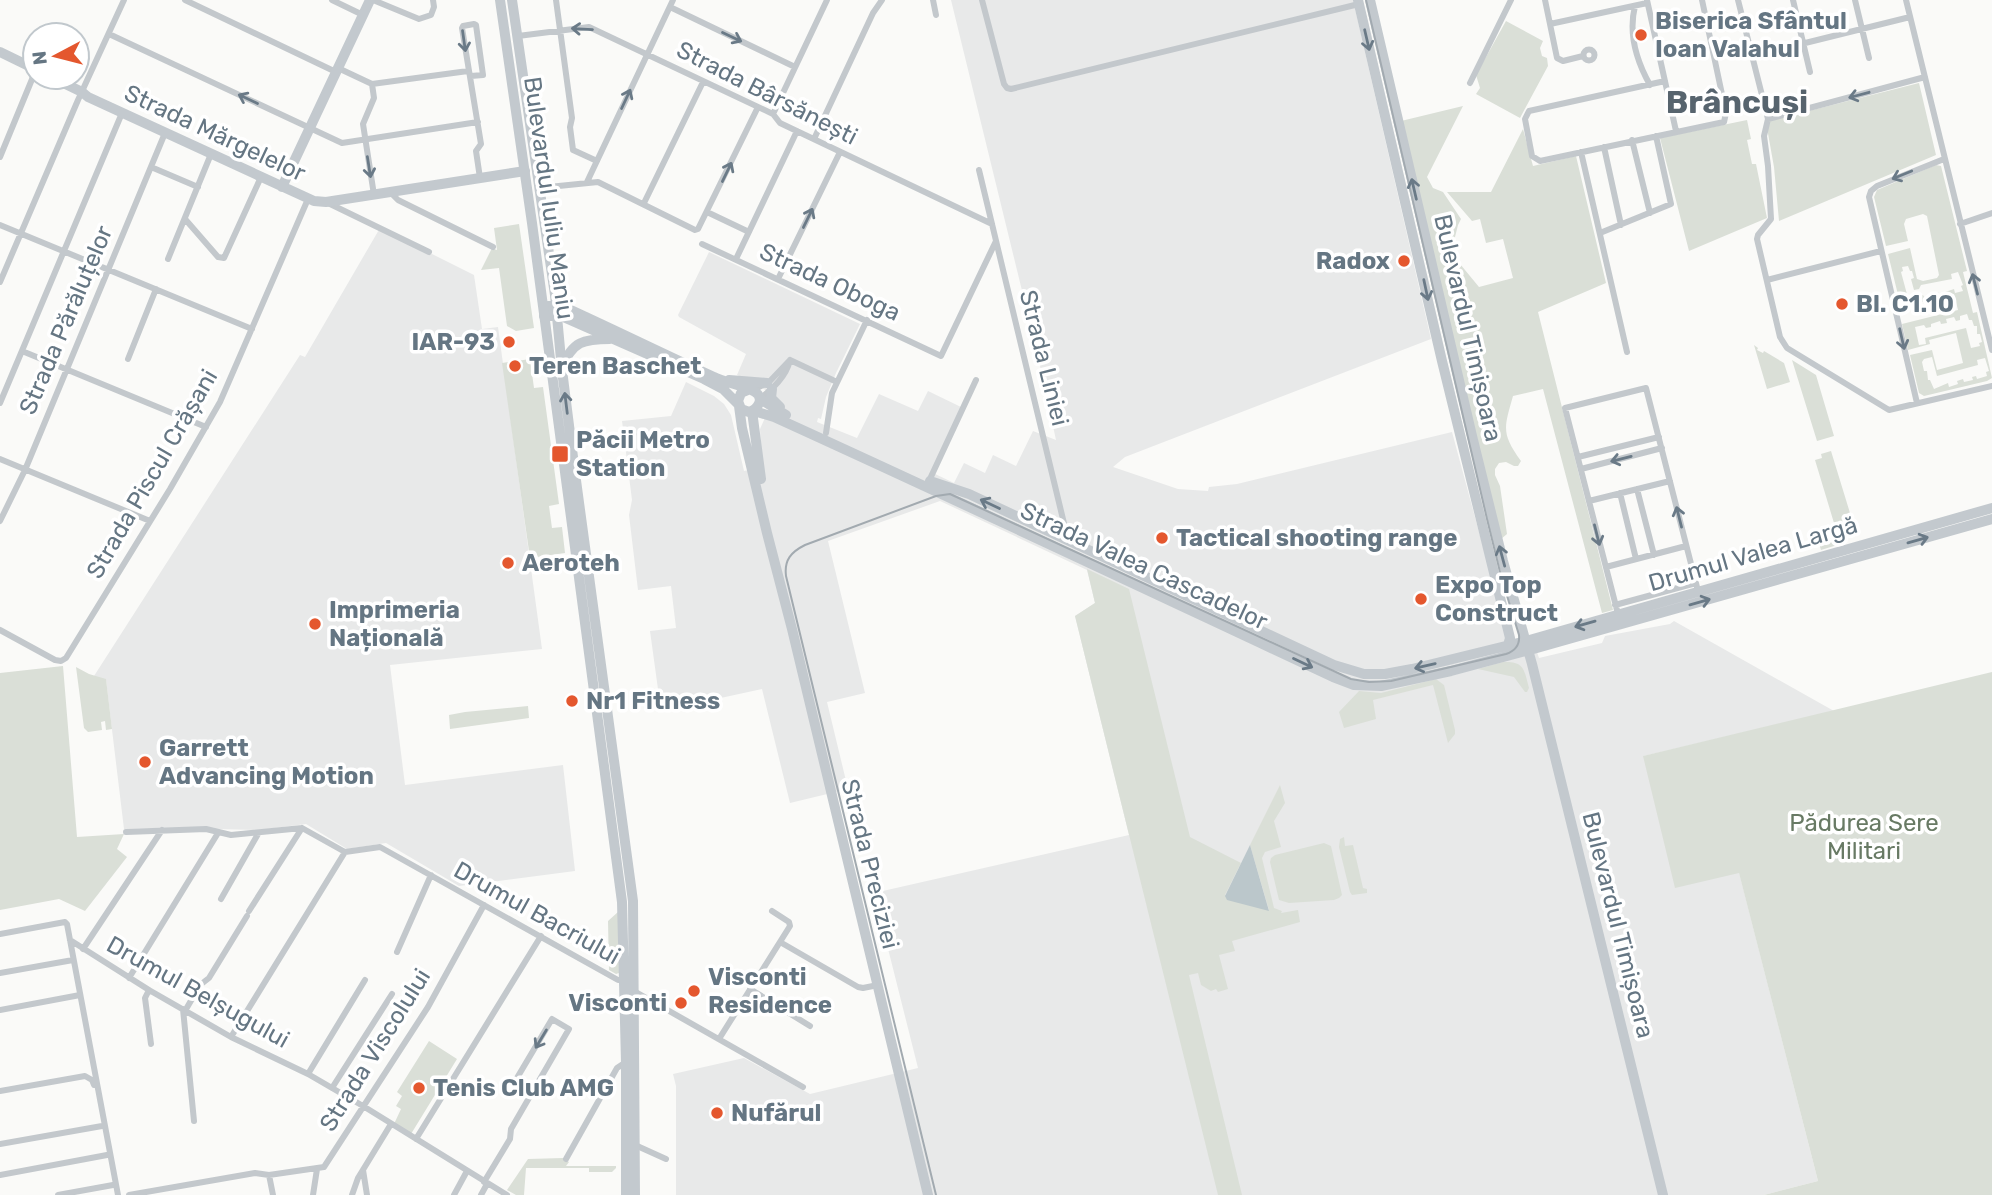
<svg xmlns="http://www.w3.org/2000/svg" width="1992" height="1195" viewBox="0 0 1992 1195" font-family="Rubik,sans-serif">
<rect width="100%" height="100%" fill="#fafaf8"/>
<!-- built -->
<path fill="#e8e9e9" d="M951,0H1353L1431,339L1125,457L1113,467L1178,489L1208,491L1209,487L1237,484L1452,432L1513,658L1537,652L1539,658L1602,643L1605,636L1670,624L1674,621L1834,711L1644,756L1739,872L1818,1181L1764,1195H676V1086L673,1074L744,1058L810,1094L918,1068L874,893L1129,835L1075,616L1095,603L1087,570L940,501L828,541L865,693L827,702L848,789L790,803L762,689L661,711L650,631L676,628L671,586L638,590L629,515L632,500L622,421L671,416L686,382L714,396L724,404L731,415L744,471L762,467L760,429L775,395L737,375L746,354L679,317L678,315L709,252L860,324L836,373L826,397L821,419L818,418L817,422L857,438L879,394L918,411L928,391L961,407L931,472L954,483L964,463L985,473L993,455L1016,466L1033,431L1056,440L1037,352Z
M380,228L474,275L482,329L498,327L542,649L390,665L405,785L563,765L575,871L459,886L386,843L347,849L306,824L258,830L174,828L124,829L106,680L94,676L300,355L305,357Z"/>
<!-- green -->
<path fill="#dadfd7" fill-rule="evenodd" d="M1506,21L1543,41L1540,48L1542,56L1547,58L1548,66L1520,118L1476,94L1480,88L1476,75Z
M1919,83L1936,155L1779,221L1774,167L1767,128L1769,121Z
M1463,106L1427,177L1433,188L1443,192L1461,219L1458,225L1451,253L1479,287L1513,278L1503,239L1486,243L1480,219L1472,221L1447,192H1491L1523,129L1533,166L1576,156L1606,283L1538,312L1613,610L1602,613L1543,389L1513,396C1504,428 1501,433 1521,461L1518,466H1514L1506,462L1499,463L1495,469V475L1500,486L1507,534L1501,539L1401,121Z
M1747,120L1751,139L1747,140L1752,164H1756L1767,218L1689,251L1660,138Z
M1936,165L1941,166L1967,271L1963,272L1973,313L1977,312L1992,378L1987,381L1924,396L1919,393L1910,355L1932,350L1937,370L1963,363L1956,333L1929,340L1930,344L1908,350L1902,324L1958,310L1954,294L1901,307L1888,254L1910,248L1917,279L1923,281L1937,278L1939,275L1927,216L1923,214L1906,219L1904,224L1908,241L1886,246L1874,197L1877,190ZM1908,266L1910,271H1912L1914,278L1911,279L1914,290L1919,289L1921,285L1952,279L1951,274L1958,272L1963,285L1961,286L1963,291L1955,293L1954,289L1939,294L1938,292L1924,297L1923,295L1916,297L1917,301L1910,302L1908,298L1901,272L1903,271L1902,267ZM1967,314L1969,320H1972L1974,326H1977V334H1980L1982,342L1979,343L1980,346L1971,348L1966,328L1925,338L1926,344L1919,345L1915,327L1924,325L1926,328L1931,327V324L1940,321L1941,324L1947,323L1946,319L1954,317L1956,321L1960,320V316ZM1932,357L1937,376L1978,365L1977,360L1985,358L1989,371L1986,372L1987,376L1977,379L1976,376L1972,377L1973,380L1964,382L1963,379L1957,381L1958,384L1949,387L1948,383L1934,389L1930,380H1928L1927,371H1924L1922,362L1924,359Z
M519,224L534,328L516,331L507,326L499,268L481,270L492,248L497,250L494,228Z
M1754,345L1758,348L1757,350L1763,353L1764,351L1784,363L1790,382L1767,389Z
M530,359L534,388L543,387L559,504L549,506L552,528L562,527L565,553L530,558L502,363Z
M1792,360L1816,375L1834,436L1817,441Z
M1831,451L1854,526L1844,529L1847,542L1821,550L1818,540L1832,535L1829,525L1834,523L1815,460L1822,458L1821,454Z
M1087,569L1129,589L1190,837L1241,863L1225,895L1269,910L1250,845L1280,785L1285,803L1274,821L1281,847L1265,852L1262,858L1274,908L1282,911L1281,913L1298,910L1300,922L1232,941L1235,951L1219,955L1228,989L1218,992L1216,989L1211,991L1201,985L1198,973L1189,975L1242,1195H1218L1075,616L1095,603Z
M1503,662C1525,661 1524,670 1529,688L1527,692H1525L1514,677L1478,669Z
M63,666L77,837L124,834L117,849L127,857L85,911L59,899L0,910V673Z
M76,667L89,674L106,679L112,729L106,730L105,721L101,722L102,730L88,732L84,728Z
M1992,672V1195H1764L1818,1181L1739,873L1675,888L1643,756Z
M1436,679L1444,685L1455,730V734L1448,743L1433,685L1373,700L1376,719L1344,728L1339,712L1359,691L1381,693Z
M528,706L529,718L450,729L449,715L465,712Z
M1344,837L1345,846L1353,845L1363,888L1367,889V893L1352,895L1350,892L1339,847L1340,839Z
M1324,843L1331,846L1342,895L1339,898L1334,900L1289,903L1279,900L1270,862L1271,858L1275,855Z
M618,912L619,973L616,974L609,970L608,921Z
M429,1041L457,1059L411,1134L394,1124L401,1109L396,1106L402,1096L397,1092Z
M563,1158L569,1162L566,1166H616V1168L612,1172H589V1168H526L524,1195H516L507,1190L528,1159Z"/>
<!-- water -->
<path fill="#bbc7cb" d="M1250,845L1269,911L1227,900L1225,896Z"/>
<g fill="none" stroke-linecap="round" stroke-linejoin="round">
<!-- street -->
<path stroke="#c3c8cc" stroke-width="6" d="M185,0L336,72
M332,0L363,15
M373,0L419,19L431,15L434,7L433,0
M556,0L572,118L570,127L573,150L597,161
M933,0L936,15
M982,0L1004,84L1007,88L1011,89L1359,4
M1545,0L1557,58L1563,61L1583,56
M1647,0L1676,131
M1738,0L1768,119L1764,136L1768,166L1771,219L1758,235L1757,239L1780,337L1787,348L1889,410L1992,386
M1793,0L1810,72
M1855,0L1869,58
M1906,0L1992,350
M1635,6C1628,34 1636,60 1650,85
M670,7L795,67
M1550,24L1647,3
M109,34L342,143L478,122
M518,36L589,27L773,114L780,123L992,224
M1789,47L1910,17
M1583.5 55a5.5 5.5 0 1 1 11 0a5.5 5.5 0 1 1-11 0Z
M338,68L372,84L468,71
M471,76L483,75L476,25L474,24L463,26L462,28L481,144L476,151L480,178
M1665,81L1529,111L1525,119L1532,156L1540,161L1724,122L1726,113L1702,0
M1470,83L1511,0
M372,84L374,98L363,124L374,195
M773,114L827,0
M1768,119L1925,77
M814,139L873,13L882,0
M1632,140L1650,213
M1604,147L1621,225
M1581,152L1627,352
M0,157L35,72
M151,167L198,187
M979,170L1068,540
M587,182L673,0
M539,188L598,182L695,230L698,229L758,107
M391,193L398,200L493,247
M328,203L429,252
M644,203L703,82
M707,212L749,232
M185,219L218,257L224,258L261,177
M1960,224L1992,213
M0,225L252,329
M1600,233L1671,204L1656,136
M702,244L941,356L996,241
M168,259L211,154
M736,259L797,131
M778,279L840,152
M1767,280L1881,251
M0,282L78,100L124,0
M22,351L206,427
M128,359L156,289
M790,360L837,382
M752,391L770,381L790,360
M760,399C773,388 786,377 790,360
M0,403L122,113
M1917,403L1869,197L1871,191L1877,186L1944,159
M826,433L832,393L867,320
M1578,457L1659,437
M0,459L150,521
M1581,469L1662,448
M929,481L976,380
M1637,489L1654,555
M1620,493L1636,559
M1589,501L1670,481
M0,521L25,470L165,133
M1606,567L1686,546
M1615,605L1696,583
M1618,614L1565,408L1646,388L1698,591
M0,630L55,660L61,661L66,658L170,489L220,402L308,199
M126,832L206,829L231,835L302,828L345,852L380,847L618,980H625
M221,899L258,834
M249,911L302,828
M0,934L65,922L67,924L118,1195
M70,940L149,990L231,1037L308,1074L363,1106L507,1195
M780,942L858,987L863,988L878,985
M83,949L162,830
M397,952L431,875
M0,973L73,960
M129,978L218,833
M750,989L810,1026
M149,990L145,998L151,1044
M634,991L803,1087
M183,1009L194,1121
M0,1010L80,995
M185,1011L200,985L209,978L247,916
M231,1037L345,852
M719,1039L790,926L789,922L772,911
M308,1074L365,980
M332,1088L392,994
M0,1091L85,1076L92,1080L94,1085
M416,1139L541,936
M0,1144L102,1126
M635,1145L666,1159
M566,1159L617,1068L626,1062
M363,1170L367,1195
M0,1175L107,1155
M269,1175L273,1195
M484,1182L510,1139L511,1129L569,1029L552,1019L514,1083L532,1094
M58,1195L113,1185
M129,1195L255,1173L269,1175L324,1167L428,1007L484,905
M313,1195L317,1169
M352,1195L358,1178L391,1124
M454,1195L467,1171
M481,1195L487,1184"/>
<!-- secondary -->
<path stroke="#c3c9ce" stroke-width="10" d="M1358,0L1442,361L1510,638L1508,645
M1370,0L1472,436L1503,561L1532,664L1663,1195
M0,52L35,69
M51,77L82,92L88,97L314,201L326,202L525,171
M282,187L370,0
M548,306H562C613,329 663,354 714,377C724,382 748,387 755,392C765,398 758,409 749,412L741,409L738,401L741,393L748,390
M544,316H561L704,379L723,389L738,404
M562,368C572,341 584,339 610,339
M729,380L767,383
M772,389L771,398L780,407
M760,399L786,415
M739,406L742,428L767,533L792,629L928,1195
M752,411L761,479
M754,411L774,417C961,502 1147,590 1333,677L1354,685L1381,686L1451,671L1537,648L1992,519
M930,481L969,494L1334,665L1364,674H1385L1412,669L1526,641L1992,508"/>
<!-- primary -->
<path stroke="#c3c9ce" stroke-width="10" d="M500,0L532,223L622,902L626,1062V1195
M512,0L555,295L562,370L575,473L633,901L635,1195"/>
<!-- tram -->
<path stroke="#a2aab0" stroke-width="2" d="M936,1195L786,576C784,560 791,552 805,545L936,496L950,494L1351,679L1369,682L1391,681L1506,654C1515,651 1520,645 1519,635L1501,576L1487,519L1366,0"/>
</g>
<!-- one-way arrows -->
<defs><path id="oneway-shaft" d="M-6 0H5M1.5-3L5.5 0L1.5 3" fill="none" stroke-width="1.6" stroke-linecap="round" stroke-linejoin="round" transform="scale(1.75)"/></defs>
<g stroke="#6a7a87">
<use href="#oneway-shaft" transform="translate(582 29) rotate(-177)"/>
<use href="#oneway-shaft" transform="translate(732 37) rotate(25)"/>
<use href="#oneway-shaft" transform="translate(1367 40) rotate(77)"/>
<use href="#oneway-shaft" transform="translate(464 41) rotate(82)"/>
<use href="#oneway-shaft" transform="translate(1859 95) rotate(165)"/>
<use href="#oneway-shaft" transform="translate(248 99) rotate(-155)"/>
<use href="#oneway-shaft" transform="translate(626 99) rotate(-65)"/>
<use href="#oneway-shaft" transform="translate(369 167) rotate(81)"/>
<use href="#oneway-shaft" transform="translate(727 172) rotate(-64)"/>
<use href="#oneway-shaft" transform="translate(1902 175) rotate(158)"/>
<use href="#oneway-shaft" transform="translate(1414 189) rotate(-103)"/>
<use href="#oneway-shaft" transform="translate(808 218) rotate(-64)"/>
<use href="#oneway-shaft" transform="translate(1975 284) rotate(-104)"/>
<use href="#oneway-shaft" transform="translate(1426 290) rotate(78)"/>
<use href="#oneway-shaft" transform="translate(1902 339) rotate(77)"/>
<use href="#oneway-shaft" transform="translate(566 403) rotate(-97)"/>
<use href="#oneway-shaft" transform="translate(1621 459) rotate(166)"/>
<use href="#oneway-shaft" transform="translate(990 504) rotate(-155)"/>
<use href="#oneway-shaft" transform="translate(1679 517) rotate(-104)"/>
<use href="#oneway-shaft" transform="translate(1597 535) rotate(76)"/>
<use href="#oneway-shaft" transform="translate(1918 540) rotate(-16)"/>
<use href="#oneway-shaft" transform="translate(1502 556) rotate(-105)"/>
<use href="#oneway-shaft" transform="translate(1700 602) rotate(-16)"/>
<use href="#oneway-shaft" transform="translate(1585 624) rotate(164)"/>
<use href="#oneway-shaft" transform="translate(1303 663) rotate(25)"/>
<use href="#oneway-shaft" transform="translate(1425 666) rotate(167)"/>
<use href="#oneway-shaft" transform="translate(541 1039) rotate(121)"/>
</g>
<!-- markers -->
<g fill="#e4572e" stroke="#fff" stroke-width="2.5">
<circle cx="1641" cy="35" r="7"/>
<circle cx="1404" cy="261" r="7"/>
<circle cx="1842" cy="304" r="7"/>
<circle cx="509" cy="342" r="7"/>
<circle cx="515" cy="366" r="7"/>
<rect x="551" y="445" width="18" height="18" rx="3.5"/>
<circle cx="1162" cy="538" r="7"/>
<circle cx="508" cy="563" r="7"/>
<circle cx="1421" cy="599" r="7"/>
<circle cx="315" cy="624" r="7"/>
<circle cx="572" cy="701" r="7"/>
<circle cx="145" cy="762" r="7"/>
<circle cx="694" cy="991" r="7"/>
<circle cx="681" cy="1003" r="7"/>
<circle cx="419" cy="1088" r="7"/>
<circle cx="717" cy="1113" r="7"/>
</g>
<g text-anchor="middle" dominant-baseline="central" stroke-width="7" stroke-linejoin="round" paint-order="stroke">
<!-- poi labels -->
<g font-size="24" font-weight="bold" fill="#657683" stroke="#fff" text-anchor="start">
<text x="1655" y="21">Biserica Sfântul<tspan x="1655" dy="28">Ioan Valahul</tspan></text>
<text x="1390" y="261" text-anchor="end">Radox</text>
<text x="1856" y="304">Bl. C1.10</text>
<text x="495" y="342" text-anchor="end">IAR-93</text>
<text x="529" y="366">Teren Baschet</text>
<text x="576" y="440">Păcii Metro<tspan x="576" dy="28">Station</tspan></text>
<text x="1176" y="538">Tactical shooting range</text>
<text x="522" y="563">Aeroteh</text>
<text x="1435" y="585">Expo Top<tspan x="1435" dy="28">Construct</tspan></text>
<text x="329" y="610">Imprimeria<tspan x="329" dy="28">Națională</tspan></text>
<text x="586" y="701">Nr1 Fitness</text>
<text x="159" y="748">Garrett<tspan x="159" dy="28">Advancing Motion</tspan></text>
<text x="708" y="977">Visconti<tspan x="708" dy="28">Residence</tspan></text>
<text x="667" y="1003" text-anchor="end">Visconti</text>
<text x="433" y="1088">Tenis Club AMG</text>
<text x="731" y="1113">Nufărul</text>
</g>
<!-- street labels -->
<g font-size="24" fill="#657683" stroke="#fff">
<text transform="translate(767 93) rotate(27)">Strada Bârsănești</text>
<text transform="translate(215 133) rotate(25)">Strada Mărgelelor</text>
<text transform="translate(549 198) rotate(82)">Bulevardul Iuliu Maniu</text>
<text transform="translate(830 282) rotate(25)">Strada Oboga</text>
<text transform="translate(66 320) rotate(-67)">Strada Părăluțelor</text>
<text transform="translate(1468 328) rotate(77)">Bulevardul Timișoara</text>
<text transform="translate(1044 358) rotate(76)">Strada Liniei</text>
<text transform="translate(152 474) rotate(-60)">Strada Piscul Crășani</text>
<text transform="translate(1753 554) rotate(-16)">Drumul Valea Largă</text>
<text transform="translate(1144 566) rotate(25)">Strada Valea Cascadelor</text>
<text transform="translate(870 864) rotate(76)">Strada Preciziei</text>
<text transform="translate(537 913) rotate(29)">Drumul Bacriului</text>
<text transform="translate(1618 925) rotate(76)">Bulevardul Timișoara</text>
<text transform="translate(198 992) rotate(29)">Drumul Belșugului</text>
<text transform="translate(375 1050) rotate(-58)">Strada Viscolului</text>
</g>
<!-- park labels -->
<g font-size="24" fill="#687a64" stroke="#fff">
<text x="1864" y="823">Pădurea Sere<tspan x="1864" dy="28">Militari</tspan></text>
</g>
<!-- district labels -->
<g font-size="32" font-weight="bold" fill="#57646e" stroke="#fff">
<text x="1737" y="102">Brâncuși</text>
</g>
</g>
<!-- north arrow -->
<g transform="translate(56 56) rotate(263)"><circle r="33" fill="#ffffff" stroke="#c1c8cd" stroke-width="2"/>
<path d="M0-5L12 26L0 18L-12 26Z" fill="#e4572e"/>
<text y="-10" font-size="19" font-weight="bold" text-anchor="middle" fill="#657683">N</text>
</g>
</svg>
